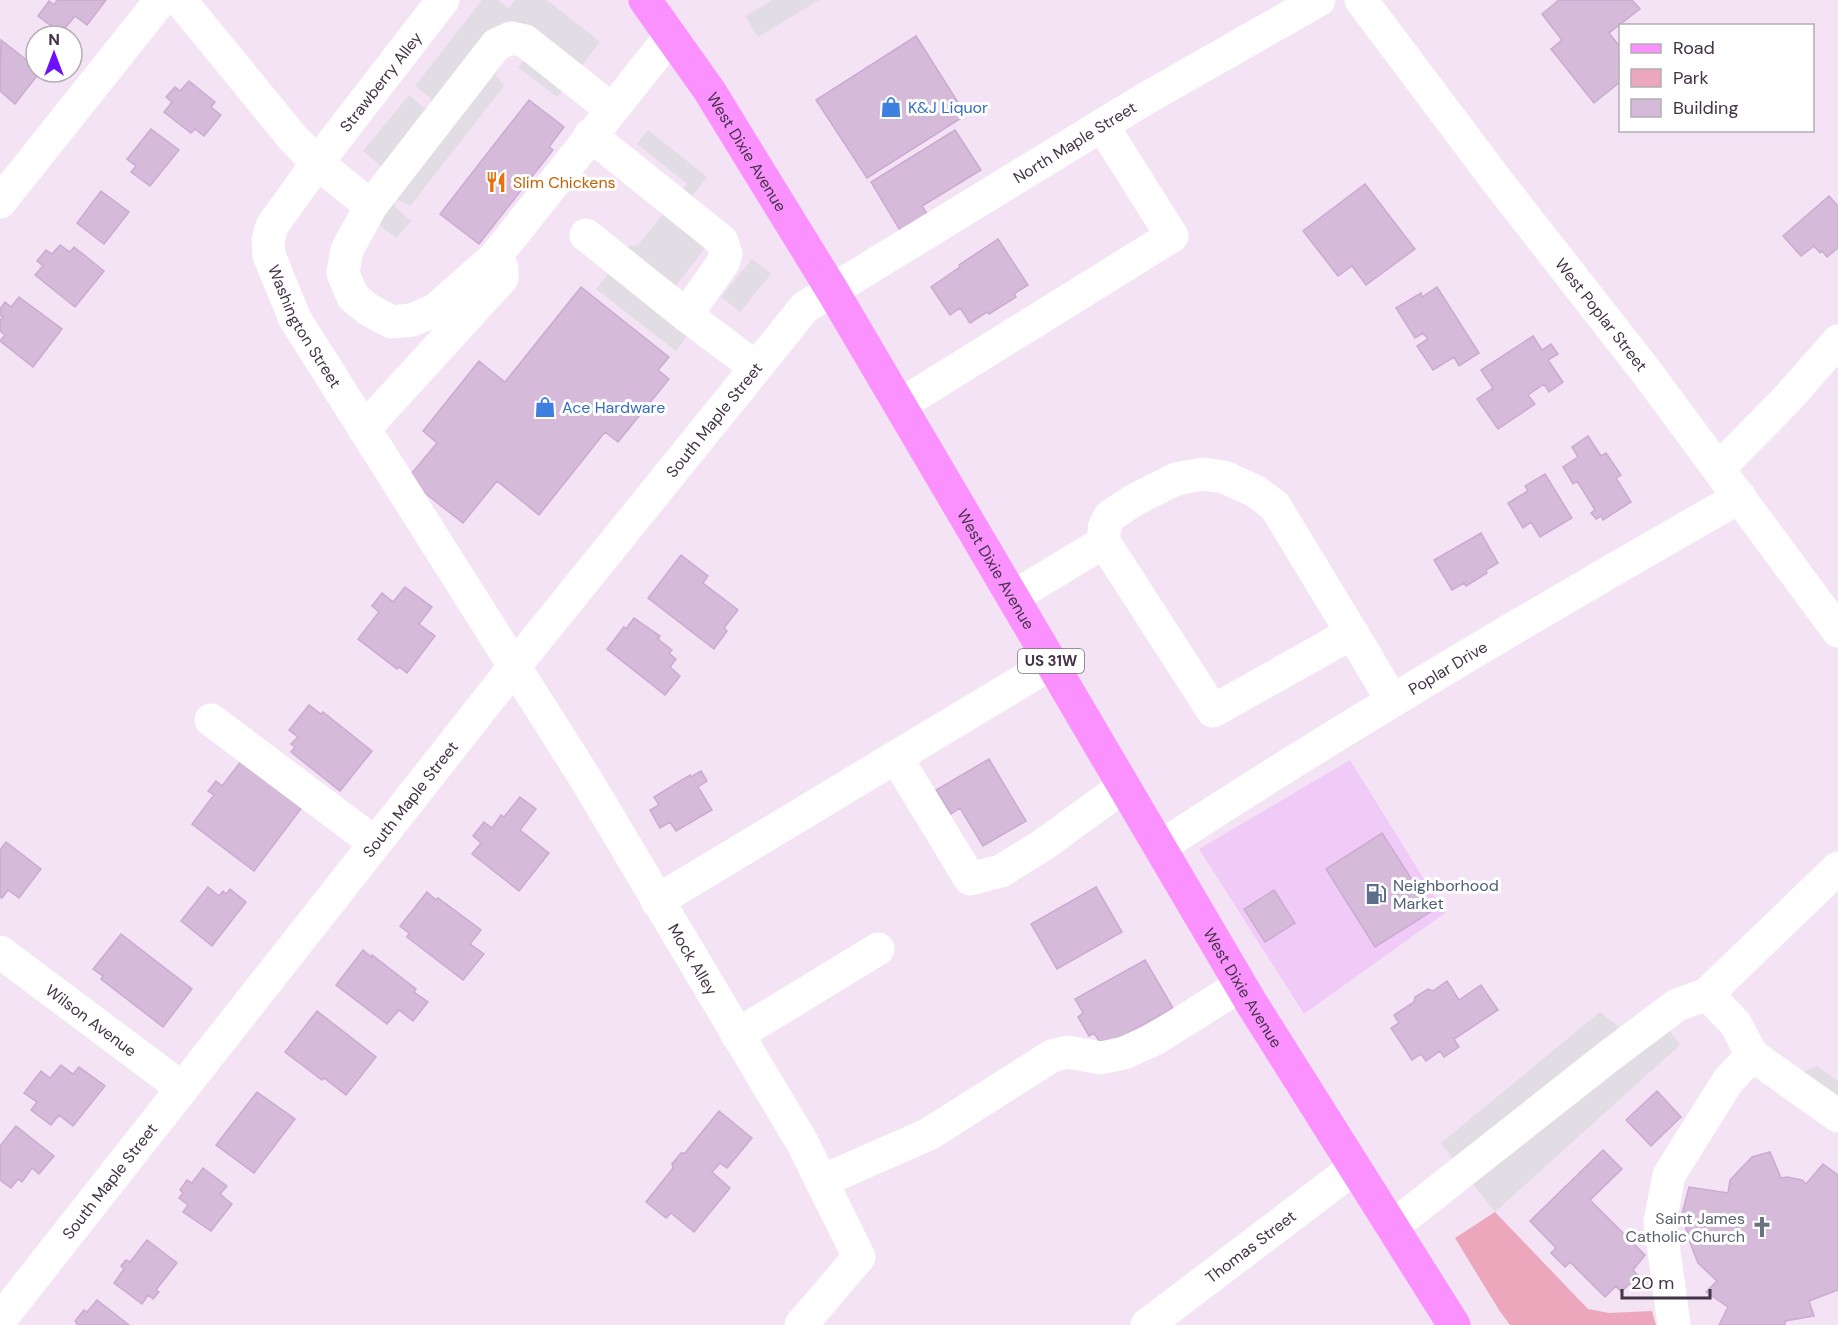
<svg xmlns="http://www.w3.org/2000/svg" width="1838" height="1325" viewBox="0 0 1838 1325" font-family="'DM Sans',sans-serif">
<rect width="100%" height="100%" fill="#f3e3f4"/>
<!-- commercial -->
<path fill="#f1cbf8" d="M1350,760L1445,913L1304,1014L1199,849Z"/>
<!-- green -->
<path fill="#eda7bc" d="M1495,1212L1588,1309L1609,1313L1652,1311L1656,1325H1510L1499,1310L1455,1238Z"/>
<!-- parking -->
<path fill="#e2dce4" d="M482,0H498L509,8L515,0H547L600,42L557,97L518,67L529,54L512,52L498,68L496,75L504,86L410,206L398,200L394,203L395,207L411,221L396,238L377,223L406,187L363,151L409,95L424,108L429,107L432,103L431,98L415,86Z
M772,0H819L758,37L745,16Z
M648,130L707,177L673,220L706,247L656,311L687,336L676,351L596,289L630,246L638,245L687,184L637,144Z
M752,259L771,274L740,312L721,297Z
M1654,1008L1680,1045L1495,1212L1441,1143L1600,1012L1623,1030Z
M1817,1066L1838,1081V1106L1796,1076Z"/>
<!-- building -->
<path fill="#d5bad9" stroke="#ccaad2" stroke-width="1.5" d="M57,0H106L87,25L75,16L61,33L38,16L49,1L54,5Z
M1559,0H1632L1640,9L1609,33L1620,47V82L1594,103L1551,49L1562,40L1542,14Z
M916,36L966,115L867,178L816,100Z
M1,40L36,67V72H40L15,104L0,91Z
M189,81L215,102L211,107L221,115L204,136L195,129L191,133L164,112L172,102L166,97L175,87L180,91Z
M529,100L564,127L549,147L553,150L479,244L440,214Z
M151,129L179,150L150,186L131,172L136,166L127,159Z
M955,130L981,170L922,206L928,215L901,232L871,182Z
M1365,184L1415,249L1366,285L1352,266L1338,276L1303,231Z
M101,191L129,212L104,244L77,223Z
M1829,196L1838,206V248L1827,257L1822,251L1820,253L1814,246L1801,256L1783,236Z
M998,239L1028,285L1014,294L1016,297L989,314L987,312L970,323L960,308L950,315L931,287L960,267L959,265Z
M60,245L70,252L74,247L104,271L75,307L35,275L43,266L37,261L46,250L52,254Z
M581,287L669,357L658,370L669,379L618,442L605,432L539,515L497,481L463,523L407,479L437,443L423,431L479,361L505,382Z
M1437,287L1479,353L1459,366L1454,357L1433,370L1417,346L1428,339L1423,333L1415,338L1396,308L1421,293L1422,297Z
M19,297L62,329L33,367L0,341L5,335L0,331V320L3,317L0,315V309L5,302L11,307Z
M1533,336L1542,350L1551,344L1558,354L1548,360L1563,382L1549,392L1544,384L1528,395L1535,404L1498,429L1477,399L1493,388L1481,370Z
M1588,436L1601,456L1606,453L1621,475L1616,478L1631,502L1603,520L1601,516L1596,519L1591,513L1595,510L1577,481L1573,484L1563,467L1578,457L1572,447Z
M1545,474L1572,518L1540,537L1531,522L1523,528L1508,503L1528,491L1525,486Z
M1481,533L1498,563L1486,570L1487,573L1466,586L1464,583L1452,590L1434,560Z
M681,555L708,576L703,583L738,610L724,628L727,631L714,649L648,598Z
M405,587L432,607L419,624L435,636L407,673L399,667L397,669L358,639L379,612L372,606L382,593L393,602Z
M634,618L660,636L658,639L672,650L669,653L676,659L670,667L680,676L665,695L607,649L624,627L626,629Z
M309,705L321,714L323,712L372,751L340,791L291,752L295,747L291,744L298,737L289,730Z
M989,759L1026,821L983,846L960,808L951,814L936,790Z
M242,760L303,806L254,871L192,824L214,795L208,791L216,781L222,786Z
M701,771L707,781L698,787L712,810L676,831L670,822L660,828L650,810L659,805L654,797L690,775L691,777Z
M520,797L536,809L520,830L549,853L519,891L472,854L481,843L473,836L484,822L492,828L501,815L504,817Z
M1382,833L1432,911L1375,947L1326,869Z
M6,842L41,869L19,898L8,890L2,898L0,897V850Z
M208,887L219,896L223,891L226,894L230,889L246,902L212,946L181,921Z
M1096,887L1122,932L1057,969L1031,924Z
M1274,890L1295,923L1265,942L1244,909Z
M427,892L436,900L438,898L481,930L470,944L484,954L463,980L407,937L409,933L400,926Z
M121,934L192,989L163,1027L101,979L103,976L93,969Z
M363,950L371,957L372,955L416,989L414,992L428,1002L413,1021L399,1010L387,1024L336,985Z
M1145,960L1173,1008L1103,1047L1094,1033L1089,1036L1078,1017L1083,1013L1075,999Z
M1447,981L1459,1000L1481,985L1498,1010L1454,1039L1459,1047L1444,1057L1440,1051L1426,1061L1421,1054L1412,1060L1391,1028L1399,1023L1394,1015L1414,1002L1415,997L1428,989L1433,991Z
M317,1011L376,1057L346,1095L324,1078L322,1080L285,1052Z
M61,1065L73,1074L79,1067L105,1086L73,1126L59,1115L51,1125L31,1110L37,1102L24,1093L41,1071L50,1078Z
M1657,1091L1681,1117L1651,1146L1626,1120Z
M257,1092L295,1119L254,1173L216,1145Z
M719,1111L752,1138L727,1168L720,1163L712,1172L730,1188L694,1232L671,1213L666,1218L646,1202L673,1168L672,1164L681,1153H685Z
M16,1126L54,1156L39,1174L32,1168L22,1182L18,1179L11,1188L0,1180V1146Z
M1603,1150L1622,1169L1590,1200L1645,1255L1633,1270L1638,1276L1621,1292L1616,1286L1605,1297L1570,1262L1565,1267L1551,1253L1556,1248L1530,1221Z
M1770,1152L1781,1178L1787,1177L1802,1180L1806,1184L1823,1164L1838,1175V1290L1809,1301L1814,1316L1785,1321V1325H1719L1728,1307L1706,1292L1717,1281L1698,1263L1689,1240L1682,1214L1689,1187L1728,1193L1730,1180L1752,1157Z
M203,1168L227,1186L220,1194L232,1204L211,1231L183,1212L188,1205L179,1198L183,1193L180,1190L187,1180L192,1183Z
M147,1240L177,1263L156,1290L159,1292L153,1299L148,1295L142,1304L114,1283L124,1269L121,1266L126,1260L130,1262Z
M97,1300L129,1325H78L75,1321L84,1310L87,1312Z"/>
<g fill="none" stroke-linecap="round" stroke-linejoin="round">
<!-- minor -->
<g stroke="#fff" stroke-width="33">
<path d="M180,0L292,137L317,163L371,206L496,45L511,38L525,41L611,109"/>
<path id="s1" d="M443,0L317,163L272,226L268,240L269,255L295,319L585,778L802,1142L859,1257L801,1325"/>
<path id="s2" d="M1361,0L1497,181L1648,374L1838,631"/>
<path d="M590,135L722,241L726,254L723,263L686,315L755,367"/>
<path d="M0,202L161,0"/>
<path d="M371,206L347,250L343,273L353,297L369,310L392,322L412,320L435,310L495,257L670,37"/>
<path d="M586,235L686,315"/>
<path d="M900,405L1172,236L1102,125"/>
<path d="M364,429L502,278V268L499,263"/>
<path d="M1718,469L1789,397L1838,341"/>
<path d="M1104,542V528L1110,516L1136,499L1176,479L1203,474L1224,477L1255,491L1275,506L1352,633"/>
<path d="M1013,597L1104,542L1213,711L1352,633L1392,700"/>
<path d="M211,720L375,843"/>
<path d="M896,757L970,879L1001,871L1043,845L1124,786"/>
<path id="s3" d="M1160,847C1350,723 1544,609 1740,497"/>
<path d="M657,901L1052,663"/>
<path id="s4" d="M0,952L182,1088"/>
<path d="M737,1035L878,949"/>
<path d="M1752,1055L1838,1116"/>
<path d="M822,1181L929,1134L1052,1056L1068,1052L1101,1058L1124,1053L1155,1039L1241,985"/>
<path d="M1392,1227L1609,1056L1677,1005L1707,994L1838,868"/>
<path id="s5" d="M0,1320L514,667L805,307L1145,99L1319,0"/>
<path id="s6" d="M1147,1325L1354,1168"/>
<path d="M1674,1325L1660,1222L1669,1175L1728,1081L1752,1055L1735,1023L1707,994"/>
</g>
<!-- major -->
<path stroke="#fb91ff" stroke-width="33" id="s7" d="M645,0L709,90L832,290L1252,1004L1454,1325"/>
</g>
<!-- icons -->
<defs>
<symbol id="shop-bare" viewBox="-9 -9 18 18"><path d="M-5-2.5h2.3a2.7 3.5 0 0 1 5.4 0H5L5.5 6h-11ZM-1.5-2.5h3a1.5 2.3 0 0 0-3 0Z" fill="#3f7fe0" stroke="#fff" stroke-width="2.5" paint-order="stroke"/></symbol>
<symbol id="restaurant-bare" viewBox="-9 -9 18 18"><path d="M-5-6h1v4h1v-4h1v4h1v-4h1v5L-1.5 .5V6h-2V.5L-5-1ZM5-6V6H3V1.5H1.5Q1.5-4 5-6Z" fill="#e8710a" stroke="#fff" stroke-width="2.5" paint-order="stroke"/></symbol>
<symbol id="fuel-bare" viewBox="-9 -9 18 18"><path d="M-5.5-6h7V0h2V4h1.3V-2.5L3-4.5l.8-.8L6-3V5H2.5V1h-1V6h-7ZM-4.2-4.7v3.2H.2V-4.7Z" fill="#5c6f8a" stroke="#fff" stroke-width="2.5" paint-order="stroke"/></symbol>
<symbol id="church-bare" viewBox="-9 -9 18 18"><path d="M-1.2-6h2.4v3.5h3.3v2.4h-3.3V6h-2.4V-.1h-3.3v-2.4h3.3Z" fill="#6b7280" stroke="#fff" stroke-width="2.5" paint-order="stroke"/></symbol>
</defs>
<g fill-rule="evenodd">
<use href="#shop-bare" x="876" y="92" width="30" height="30"/>
<use href="#restaurant-bare" x="481" y="167" width="30" height="30"/>
<use href="#shop-bare" x="530" y="392" width="30" height="30"/>
<use href="#fuel-bare" x="1361" y="879" width="30" height="30"/>
<use href="#church-bare" x="1747" y="1212" width="30" height="30"/>
</g>
<g text-anchor="middle" dominant-baseline="central" stroke-width="6" stroke-linejoin="round" paint-order="stroke">
<!-- shield labels -->
<rect fill="#fff" stroke="#7b707e" stroke-width="1.5" x="1018" y="649" width="66" height="24" rx="4.5"/>
<g font-size="15" font-weight="bold" fill="#433346">
<text x="1051" y="661">US 31W</text>
</g>
<!-- street labels -->
<g font-size="16" fill="#433346" stroke="#fff">
<text transform="translate(381 82) rotate(-52)">Strawberry Alley</text>
<text stroke="none"><textPath href="#s5" startOffset="1610">North Maple Street</textPath></text>
<text stroke="none"><textPath href="#s7" startOffset="183">West Dixie Avenue</textPath></text>
<text stroke="none"><textPath href="#s2" startOffset="396">West Poplar Street</textPath></text>
<text stroke="none"><textPath href="#s1" startOffset="393">Washington Street</textPath></text>
<text stroke="none"><textPath href="#s5" startOffset="1149">South Maple Street</textPath></text>
<text stroke="none"><textPath href="#s7" startOffset="669">West Dixie Avenue</textPath></text>
<text stroke="none"><textPath href="#s3" startOffset="339">Poplar Drive</textPath></text>
<text stroke="none"><textPath href="#s5" startOffset="663">South Maple Street</textPath></text>
<text stroke="none"><textPath href="#s1" startOffset="1136">Mock Alley</textPath></text>
<text stroke="none"><textPath href="#s7" startOffset="1155">West Dixie Avenue</textPath></text>
<text stroke="none"><textPath href="#s4" startOffset="114">Wilson Avenue</textPath></text>
<text stroke="none"><textPath href="#s5" startOffset="177">South Maple Street</textPath></text>
<text stroke="none"><textPath href="#s6" startOffset="130">Thomas Street</textPath></text>
</g>
<!-- shop labels -->
<g font-size="16" fill="#366cbe" stroke="#fff" text-anchor="start">
<text x="908" y="107">K&amp;J Liquor</text>
<text x="562" y="407">Ace Hardware</text>
</g>
<!-- food labels -->
<g font-size="16" fill="#c56008" stroke="#fff" text-anchor="start">
<text x="513" y="182">Slim Chickens</text>
</g>
<!-- service labels -->
<g font-size="16" fill="#4e5e75" stroke="#fff" text-anchor="start">
<text x="1393" y="885">Neighborhood<tspan x="1393" dy="18">Market</tspan></text>
</g>
<!-- worship labels -->
<g font-size="16" fill="#5b616d" stroke="#fff" text-anchor="end">
<text x="1745" y="1218">Saint James<tspan x="1745" dy="18">Catholic Church</tspan></text>
</g>
</g>
<!-- legend -->
<rect x="1619" y="24" width="195" height="108" fill="#ffffff" stroke="#b4adb5" stroke-width="1.5"/>
<rect x="1631" y="44" width="30" height="9" fill="#fb91ff" stroke="#b4adb5" stroke-width="1.5"/>
<text x="1673" y="54" font-size="18" fill="#433346">Road</text>
<rect x="1631" y="69" width="30" height="18" fill="#eda7bc" stroke="#b4adb5" stroke-width="1.5"/>
<text x="1673" y="84" font-size="18" fill="#433346">Park</text>
<rect x="1631" y="99" width="30" height="18" fill="#d5bad9" stroke="#b4adb5" stroke-width="1.5"/>
<text x="1673" y="114" font-size="18" fill="#433346">Building</text>
<!-- north arrow -->
<g transform="translate(54 54)"><circle r="28" fill="#ffffff" stroke="#b4adb5" stroke-width="1.5"/>
<path d="M0-4.5L10 22L0 15L-10 22Z" fill="#6f0fff"/>
<text y="-9" font-size="16" font-weight="bold" text-anchor="middle" fill="#433346">N</text>
</g>
<!-- scale -->
<path d="M1622 1289v9h88v-9" fill="none" stroke="#433346" stroke-width="3"/>
<text x="1631" y="1289" font-size="18" fill="#433346" stroke="#ffffff" stroke-width="4.5" paint-order="stroke">20 m</text>
</svg>
